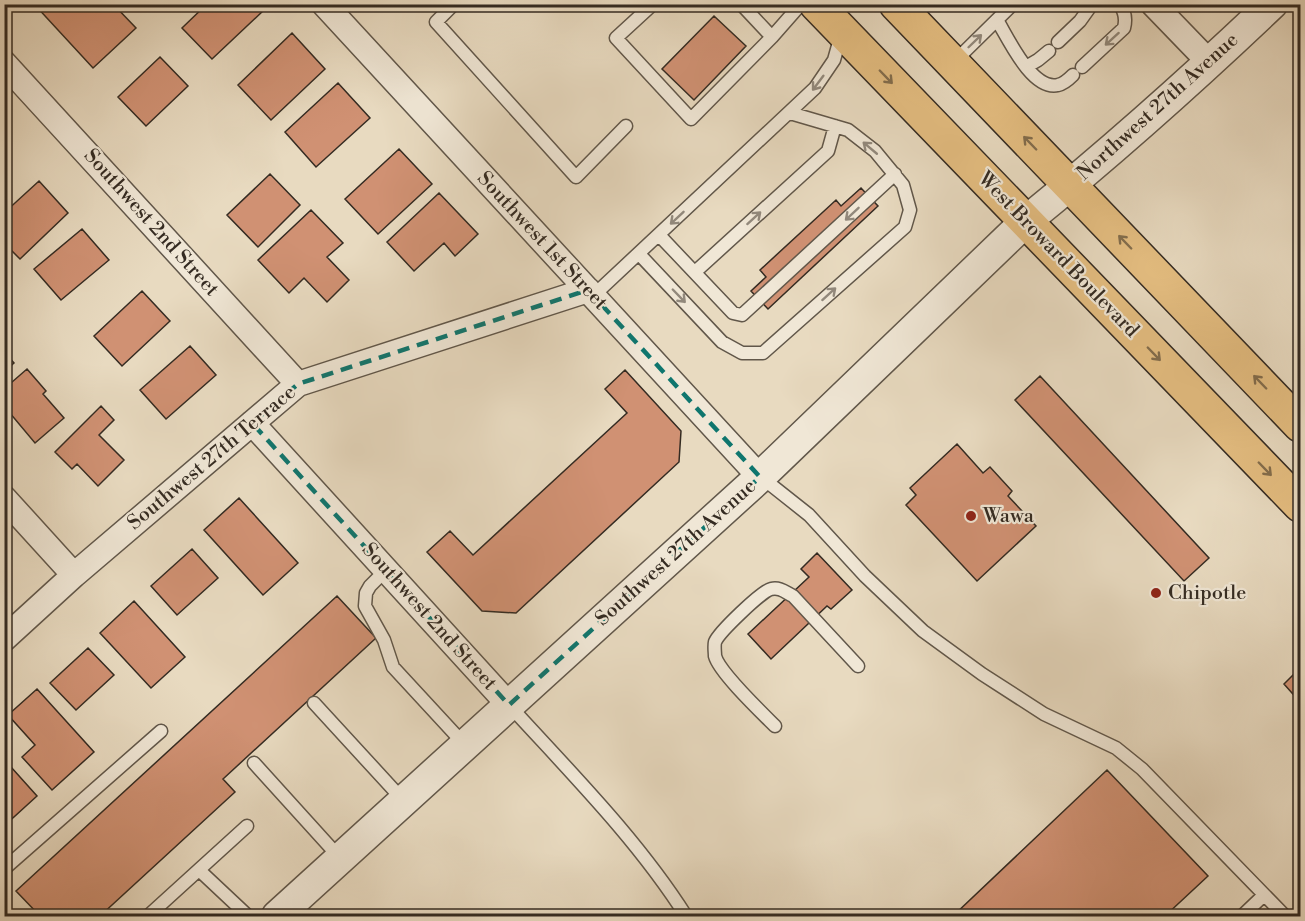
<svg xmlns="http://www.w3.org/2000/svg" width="1305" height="921" viewBox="0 0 1305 921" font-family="'Libre Bodoni',serif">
<rect width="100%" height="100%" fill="#e8dac0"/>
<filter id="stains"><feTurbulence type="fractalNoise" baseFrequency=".00333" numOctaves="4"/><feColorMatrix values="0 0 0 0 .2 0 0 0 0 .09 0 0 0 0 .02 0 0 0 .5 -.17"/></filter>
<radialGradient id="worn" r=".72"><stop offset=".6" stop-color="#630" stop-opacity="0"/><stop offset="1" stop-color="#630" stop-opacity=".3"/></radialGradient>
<!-- building -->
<path fill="#d09173" stroke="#342b22" stroke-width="1.5" d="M34,4H113L136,28L93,68Z
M207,4H258L264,10L212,59L182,28Z
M714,16L746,46L694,100L662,69Z
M292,33L325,69L271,120L238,85Z
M160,57L188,86L146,126L118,97Z
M338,83L370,118L316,167L285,132Z
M399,149L432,184L378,234L345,199Z
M270,174L300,205L258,247L227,215Z
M39,181L68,213L20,259L4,243V213Z
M861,188L878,206L768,309L751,291L766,277L760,270L836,200L841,206Z
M439,193L478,234L455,256L444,243L414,271L387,242Z
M311,210L343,243L327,257L349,280L327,302L304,278L289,293L258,260Z
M82,229L109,260L61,300L34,269Z
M142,291L170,321L122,366L94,336Z
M190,346L216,375L166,419L140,390Z
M4,352L14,363L4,372Z
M27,369L46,391L43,394L64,418L35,443L4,406V389Z
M625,370L681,431L679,462L516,613L482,611L427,552L450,531L473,555L627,413L605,389Z
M1040,376L1209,558L1184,581L1015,400Z
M101,406L114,420L99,435L124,460L98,486L77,464L72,469L55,452Z
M957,444L983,473L990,467L1012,491L1008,496L1036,526L977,581L906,505L916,495L910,488Z
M239,498L298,563L263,595L204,530Z
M192,549L218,578L177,615L151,586Z
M817,553L852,590L831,609L827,606L771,659L748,634L809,577L801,569Z
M337,596L376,638L223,779L235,792L100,916H40L16,891Z
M134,601L185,657L151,688L100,633Z
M88,648L114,675L76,710L50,683Z
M1300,668V702L1284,684Z
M37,689L94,752L52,790L22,757L35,745L8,715Z
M11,767L37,796L4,826V773Z
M1107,770L1208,876L1165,916H953Z"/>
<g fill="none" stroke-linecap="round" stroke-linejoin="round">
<defs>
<path id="service" d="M454,4L436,22L576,177L626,126
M653,4L616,38L691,119L772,37L801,4
M741,4L772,37
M997,20C1008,38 1032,91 1058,85C1063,84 1069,79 1073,75
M1058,42L1080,21L1090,7L1089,4
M954,62L1013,4
M1026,67L1038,60L1049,51
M1082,67L1124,28C1126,20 1125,11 1119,4
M659,235L733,313L742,315L895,174
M639,254L722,342L742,353H763L905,227L910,210L903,185L875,151L848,130L790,113
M695,272L828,151L835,126
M593,296L815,88L834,60L841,35
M761,477L809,515L865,576L923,631L982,674L1044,714L1116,748L1142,769L1285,916
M386,570L370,586L366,593L365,606L384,640L393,667L465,745
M314,703L403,800
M509,705C571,773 637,839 686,916
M775,726C762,713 719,672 715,656C715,653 714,646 715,642C719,632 762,591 771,589C780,587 785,592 793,596L858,666
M254,763L340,858
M4,869L161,731
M199,870L248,916
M148,916L247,826
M1242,916L1264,895"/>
<path id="minor" d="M324,4L760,477
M1153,4L1210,63
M4,63L298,384
M252,423L509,705
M4,498L74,575
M4,639L74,575L298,384L588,290"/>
<path id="tertiary" d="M277,916L760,477L1025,222C1110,153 1192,80 1272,4"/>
<path id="primary" d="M816,4L1300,505
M896,4L1300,425"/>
</defs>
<!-- service casing -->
<use href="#service" stroke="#61574a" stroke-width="15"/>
<!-- minor casing -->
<use href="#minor" stroke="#61574a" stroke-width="27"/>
<!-- tertiary casing -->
<use href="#tertiary" stroke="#61574a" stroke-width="33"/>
<!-- primary casing -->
<use href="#primary" stroke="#342b22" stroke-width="36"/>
<!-- service -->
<use href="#service" stroke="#f0e7d6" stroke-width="12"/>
<!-- minor -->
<use href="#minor" stroke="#f0e7d6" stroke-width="24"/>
<!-- tertiary -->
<use href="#tertiary" stroke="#f0e7d6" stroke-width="30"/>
<!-- primary -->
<use href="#primary" stroke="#e4bd80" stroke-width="33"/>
</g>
<!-- one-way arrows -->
<defs><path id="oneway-shaft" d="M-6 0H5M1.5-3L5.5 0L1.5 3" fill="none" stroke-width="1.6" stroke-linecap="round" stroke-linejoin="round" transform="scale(1.5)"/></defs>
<g stroke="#92897c">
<use href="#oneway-shaft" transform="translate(1112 39) rotate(138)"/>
<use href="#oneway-shaft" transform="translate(975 41) rotate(-44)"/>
<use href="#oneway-shaft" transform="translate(818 83) rotate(127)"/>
<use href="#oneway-shaft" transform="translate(870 148) rotate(-140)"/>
<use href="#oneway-shaft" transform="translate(852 214) rotate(137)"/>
<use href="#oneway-shaft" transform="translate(677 218) rotate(137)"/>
<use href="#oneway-shaft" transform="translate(754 218) rotate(-42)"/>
<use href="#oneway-shaft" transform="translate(829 294) rotate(-42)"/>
<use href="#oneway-shaft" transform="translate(679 296) rotate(46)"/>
</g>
<g stroke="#836d4c">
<use href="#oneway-shaft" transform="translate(886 77) rotate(46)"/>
<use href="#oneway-shaft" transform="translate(1030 143) rotate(-134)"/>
<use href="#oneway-shaft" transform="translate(1125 242) rotate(-134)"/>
<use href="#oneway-shaft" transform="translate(1154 354) rotate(46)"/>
<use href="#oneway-shaft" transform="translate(1260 382) rotate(-134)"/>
<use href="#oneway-shaft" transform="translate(1265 469) rotate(46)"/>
</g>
<!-- marked area -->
<path fill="none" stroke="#0f766e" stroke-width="4.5" stroke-dasharray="12 8" stroke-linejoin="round" d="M588,290L760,477L509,705L252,423L298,384Z"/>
<!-- markers -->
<g fill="#8f2418" stroke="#f0e7d6" stroke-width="2">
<circle cx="971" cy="516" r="6"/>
<circle cx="1156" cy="593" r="6"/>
</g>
<g text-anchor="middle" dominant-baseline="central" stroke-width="4.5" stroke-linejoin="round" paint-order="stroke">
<!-- street labels -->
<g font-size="20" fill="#342b22" stroke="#f0e7d6">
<text transform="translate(1158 107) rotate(-42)">Northwest 27th Avenue</text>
<text transform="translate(151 223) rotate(48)">Southwest 2nd Street</text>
<text transform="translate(542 241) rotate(47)">Southwest 1st Street</text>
<text transform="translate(1058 255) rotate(46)">West Broward Boulevard</text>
<text transform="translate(212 458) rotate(-40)">Southwest 27th Terrace</text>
<text transform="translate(676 553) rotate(-42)">Southwest 27th Avenue</text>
<text transform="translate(429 617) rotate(48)">Southwest 2nd Street</text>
</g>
<!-- poi labels -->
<g font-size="20" fill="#342b22" stroke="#f0e7d6" text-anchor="start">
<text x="983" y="516">Wawa</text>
<text x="1168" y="593">Chipotle</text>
</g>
</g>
<!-- margin -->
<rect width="1305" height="921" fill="none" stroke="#e8dac0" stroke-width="24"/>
<rect x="6" y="6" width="1293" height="909" fill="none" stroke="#342b22" stroke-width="3"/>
<rect x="12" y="12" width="1281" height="897" fill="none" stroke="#342b22" stroke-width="1.5"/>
<rect width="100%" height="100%" filter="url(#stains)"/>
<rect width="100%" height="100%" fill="url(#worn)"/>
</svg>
